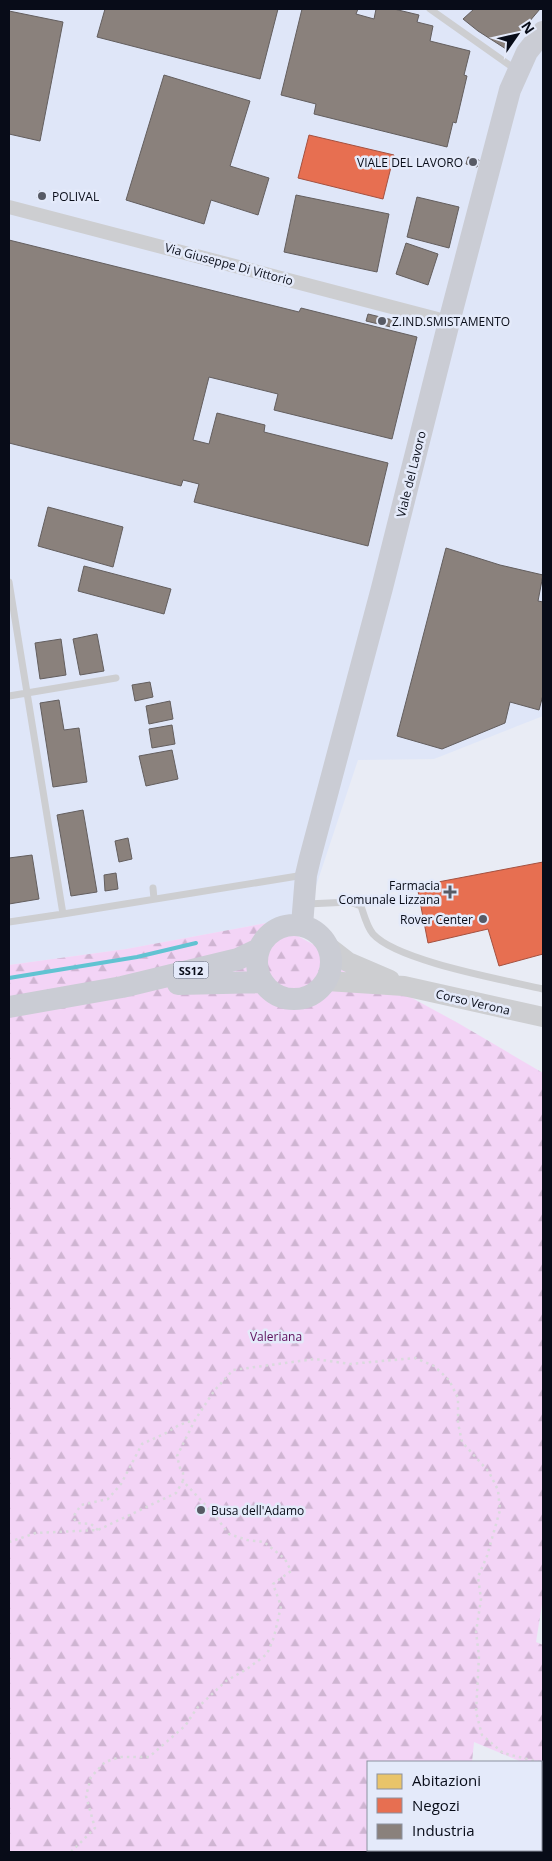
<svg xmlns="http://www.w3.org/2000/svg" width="552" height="1861" viewBox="0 0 552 1861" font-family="'Open Sans',sans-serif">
<defs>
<pattern id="forest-firs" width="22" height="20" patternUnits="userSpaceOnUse" patternTransform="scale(1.25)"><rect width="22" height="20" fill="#f3d4f6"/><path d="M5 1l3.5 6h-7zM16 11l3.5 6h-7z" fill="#cfb5d2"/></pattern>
</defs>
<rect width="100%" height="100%" fill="#e9ecf5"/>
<!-- built -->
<path fill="#dfe6f8" d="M9,9H543V716L434,759L358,760L299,937L272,922L126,949L9,965Z"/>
<!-- forest -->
<path fill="url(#forest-firs)" d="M272,922L458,1023L543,1073V1598L536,1642L543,1645V1771L541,1770V1762H522L474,1742L472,1762H368V1850H468V1852H9V965L126,949Z"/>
<!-- homes -->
<path fill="#e9c46a" stroke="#a68d51" d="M476,1850H517L514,1852H474Z"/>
<!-- shops -->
<path fill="#e76f51" stroke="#a45140" d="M309,135L394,155L383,199L298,178Z
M543,862V954L499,966L488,929L428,943L417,886Z"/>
<!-- industry -->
<path fill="#8a817c" stroke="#635e5e" d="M105,9H278L260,79L97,37Z
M302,9H358L356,14L374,19L376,9H394L419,15L417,22L433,26L430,41L470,51L464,75L467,76L456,123L453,122L447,147L314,114L316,104L281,95Z
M474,9H540L506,49L478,31L463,19Z
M9,11L63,22L40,141L9,134Z
M164,75L250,101L230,166L269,178L258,215L211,200L204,224L126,200Z
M468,157L479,160L477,167L466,164Z
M39,191L46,193L44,200L37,198Z
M296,195L389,214L377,272L284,252Z
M417,197L459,207L449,248L407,237Z
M9,240L299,312L301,308L417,337L392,439L274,410L278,394L209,377L193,440L209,444L217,413L265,425L264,432L388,463L368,546L194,502L199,484L183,480L181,486L9,443Z
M406,243L438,254L428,285L396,274Z
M368,314L397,321L395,328L366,321Z
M48,507L123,527L113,567L38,546Z
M446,548L500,565L543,575L538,601L543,602V695L539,710L510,702L505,723L442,749L397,736Z
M84,566L171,589L164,614L78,591Z
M97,634L104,671L80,675L73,639Z
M61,639L66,675L40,679L35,643Z
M150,682L153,697L135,701L132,685Z
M59,700L64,730L79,728L87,782L53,787L40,703Z
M170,701L173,719L149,724L146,706Z
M172,725L175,744L152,748L149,729Z
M172,750L178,779L146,786L139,756Z
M83,810L97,892L71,896L57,815Z
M128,838L132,859L119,862L115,841Z
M32,855L39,899L9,904V858Z
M116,873L118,889L105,891L104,875Z"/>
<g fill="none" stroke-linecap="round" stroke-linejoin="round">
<!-- stream -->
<path stroke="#61c3d2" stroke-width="4" d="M9,978L137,957L196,943"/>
<!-- path -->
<path stroke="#dadadd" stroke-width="2.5" stroke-dasharray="2.5 4" stroke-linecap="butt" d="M98,1530L91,1524L77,1523L73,1517L81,1505L108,1499L121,1484L142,1444L166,1433L179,1425L194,1420
M9,1542L36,1533L98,1530L176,1493L183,1481
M71,1852L95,1828L86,1796L91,1777L105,1762L120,1757H149L185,1726L197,1708L226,1681L247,1669L267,1654L274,1637L281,1606L273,1584L291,1571L285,1559L264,1542L247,1540L229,1534L212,1512L183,1481V1473L180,1468L177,1456L195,1420L214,1391L233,1370L315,1359L350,1364L415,1358L434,1366L449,1380L458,1398V1423L462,1442L489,1472L498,1490L500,1510L487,1556L478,1577L481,1599L476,1632L479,1656L476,1712L482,1735L503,1753L543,1763"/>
<!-- lane -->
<path stroke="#cdced1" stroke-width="7" d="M430,9L515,69
M9,582L63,914L304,875
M9,696L116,678
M153,888L154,899
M307,904L350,902L361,906C364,915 367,927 373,934C397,961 505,980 543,989
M9,922L63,914"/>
<!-- street -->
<path stroke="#cdced1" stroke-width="14" d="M9,207L449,322"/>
<!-- secondary -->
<path stroke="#cdced1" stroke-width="20" d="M330,948L348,962L390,980
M327,981L404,986L543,1017"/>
<!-- primary -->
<path stroke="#caccd4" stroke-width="22" d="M257 962a37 37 0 1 1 74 0a37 37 0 1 1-74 0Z
M302,925L306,875L310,858L382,588L449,322L510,90L527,52L543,32
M178,984L262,982
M9,1007L122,987L238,959L259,949"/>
</g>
<!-- markers -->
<g fill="#575a65" stroke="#e4eafa" stroke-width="2">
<circle cx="473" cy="162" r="5"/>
<circle cx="42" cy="196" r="5"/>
<circle cx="382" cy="321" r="5"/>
<path d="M447.5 884.5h5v5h5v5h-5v5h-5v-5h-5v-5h5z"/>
<circle cx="483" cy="919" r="5"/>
<circle cx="201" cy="1510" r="5"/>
</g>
<g text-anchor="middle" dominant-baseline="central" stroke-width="5" stroke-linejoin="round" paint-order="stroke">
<!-- shield labels -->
<rect fill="#e4eafa" stroke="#4a4f5c" stroke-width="1" x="173.5" y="961.5" width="35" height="17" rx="4"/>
<g font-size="11" font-weight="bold" fill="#080c18">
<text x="191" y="970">SS12</text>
</g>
<!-- poi labels -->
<g font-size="12" fill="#080c18" stroke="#e4eafa" text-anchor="end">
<text x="463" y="162">VIALE DEL LAVORO</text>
<text x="52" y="196" text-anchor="start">POLIVAL</text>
<text x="392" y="321" text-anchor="start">Z.IND.SMISTAMENTO</text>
<text x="440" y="885">Farmacia<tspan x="440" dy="14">Comunale Lizzana</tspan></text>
<text x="473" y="919">Rover Center</text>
<text x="211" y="1510" text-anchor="start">Busa dell'Adamo</text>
</g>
<!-- street labels -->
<g font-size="12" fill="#080c18" stroke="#e4eafa">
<text transform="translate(229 264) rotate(15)">Via Giuseppe Di Vittorio</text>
<text transform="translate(411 474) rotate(-76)">Viale del Lavoro</text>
<text transform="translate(473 1002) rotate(13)">Corso Verona</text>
</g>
<!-- park labels -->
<g font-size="12" fill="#5d0e5c" stroke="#e4eafa">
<text x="276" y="1336">Valeriana</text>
</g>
</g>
<!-- border -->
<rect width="552" height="1861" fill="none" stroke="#080c18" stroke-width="20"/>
<!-- legend -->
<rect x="367" y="1761" width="175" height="90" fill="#e4eafa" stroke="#8c91a0"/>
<rect x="377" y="1774" width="25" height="15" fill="#e9c46a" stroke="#8c91a0"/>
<text x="412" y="1786" font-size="15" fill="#080c18">Abitazioni</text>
<rect x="377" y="1798" width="25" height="15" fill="#e76f51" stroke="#8c91a0"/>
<text x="412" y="1811" font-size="15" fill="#080c18">Negozi</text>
<rect x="377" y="1824" width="25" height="15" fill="#8a817c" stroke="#8c91a0"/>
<text x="412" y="1836" font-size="15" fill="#080c18">Industria</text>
<!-- north arrow -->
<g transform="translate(517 35) rotate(56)" stroke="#e4eafa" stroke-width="4" paint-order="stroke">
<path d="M0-4L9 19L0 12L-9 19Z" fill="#080c18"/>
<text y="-8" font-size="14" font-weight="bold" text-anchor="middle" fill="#080c18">N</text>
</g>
</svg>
